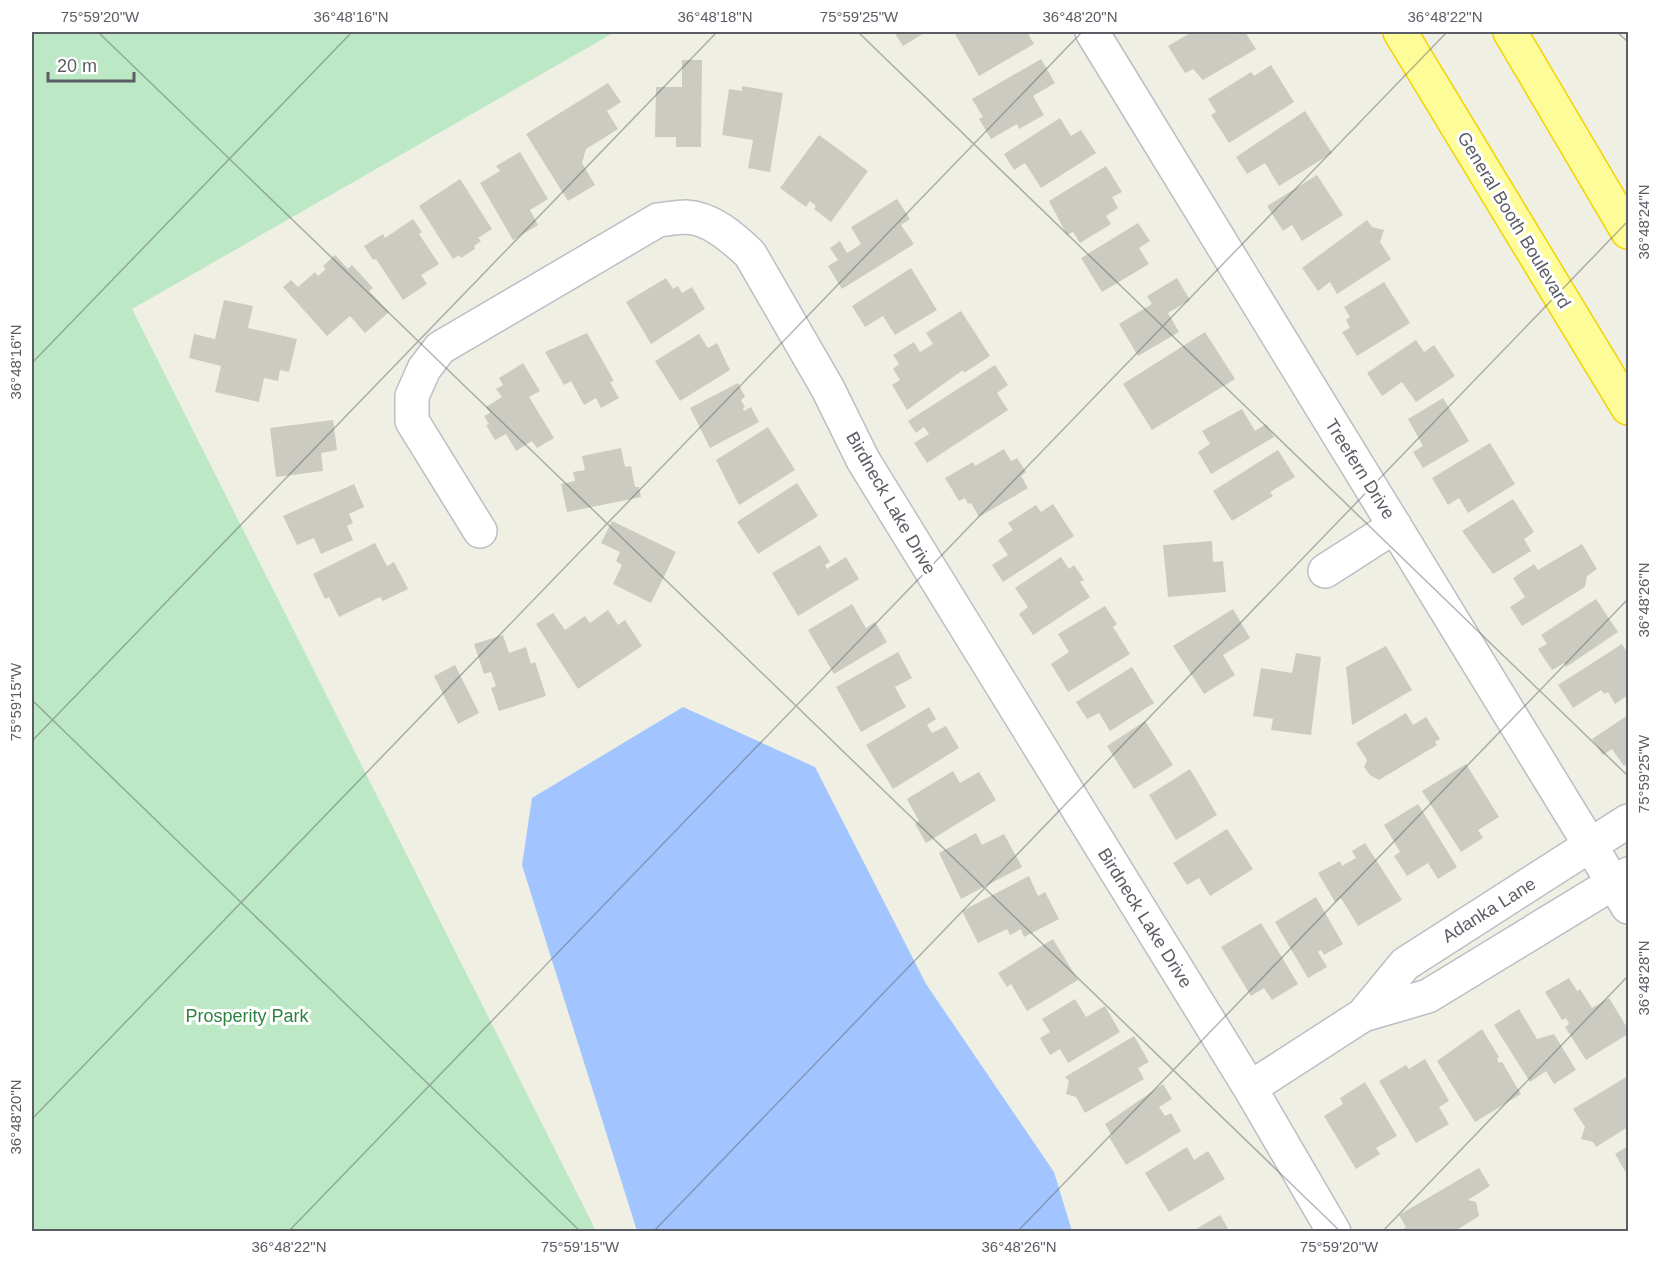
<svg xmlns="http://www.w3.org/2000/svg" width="1660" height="1263" viewBox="0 0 1660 1263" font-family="Arial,sans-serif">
<rect width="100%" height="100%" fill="#efefe3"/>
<!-- green -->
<path fill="#bde8c5" d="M32,32H615L132,309L596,1231H32Z"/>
<!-- water -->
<path fill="#a2c5ff" d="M683,707L815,767L926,984L1054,1172L1072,1231H637L522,865L532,798Z"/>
<!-- building -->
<path fill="#cccbc2" d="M894,32H926L903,46Z
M954,32H1027L1034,44L979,76Z
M1192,32H1232L1234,35L1240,32H1245L1256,49L1203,80L1193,69L1185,73L1168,46Z
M1041,59L1055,83L1033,96L1044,115L1019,129L1017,124L991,139L979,119L983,117L972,99Z
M682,60H702L701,147H676V137H655L656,87H682Z
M1271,65L1294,102L1229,143L1211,115L1216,112L1208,99L1251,72L1254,76Z
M608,83L621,102L607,111L618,129L586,149L582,163L595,185L568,201L526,134Z
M742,86L783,93L770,172L748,168L753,140L722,135L729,89L742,91Z
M1305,111L1332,153L1279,186L1265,163L1247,174L1236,157Z
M1060,118L1071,136L1081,130L1096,153L1041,188L1025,163L1014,170L1004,154Z
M819,135L868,171L831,222L814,209L816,206L810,201L806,207L780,188Z
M520,152L548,199L530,210L538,225L513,240L480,183L500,171L496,166Z
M1106,166L1122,192L1112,197L1118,208L1106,216L1111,224L1080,243L1073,232L1067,235L1049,201Z
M1317,175L1343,215L1302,241L1292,225L1283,231L1267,206Z
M460,179L492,229L478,238L481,241L474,246L475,249L461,258L459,255L453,259L419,206Z
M897,199L910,219L901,225L914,244L842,289L828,266L838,260L830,248L840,241L847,253L861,244L851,227Z
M413,219L422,232L419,234L439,264L421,275L427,284L403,300L376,259L373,260L364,246L383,234L385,238Z
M1367,220L1372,227L1384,230L1380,242L1391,259L1337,294L1330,282L1318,291L1302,268Z
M1138,223L1150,241L1139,248L1149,264L1102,292L1081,258Z
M335,255L348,269L352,265L373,288L369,291L389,312L365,333L350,316L327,336L283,287L291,280L298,287L315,272L318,276L326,269L323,266Z
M911,268L937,310L895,335L883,316L865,327L852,306Z
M666,278L673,289L678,286L682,293L692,287L705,309L651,344L626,302Z
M1177,278L1190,300L1168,313L1179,332L1138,356L1119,324L1152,304L1147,296Z
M1384,282L1410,323L1357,356L1342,332L1350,328L1346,320L1350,317L1344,307Z
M224,300L253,306L248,328L297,339L289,372L280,370L278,381L264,378L259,402L215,392L221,366L189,358L194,334L215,339Z
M961,311L990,356L964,373L963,370L907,410L892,385L900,380L893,369L899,364L893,355L914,342L920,352L933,344L926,333Z
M1205,332L1235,379L1152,430L1123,384Z
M587,333L614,381L610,382L619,398L601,408L596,398L584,405L571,381L564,385L545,352Z
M699,334L708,348L717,343L730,370L680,401L655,361Z
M1416,340L1424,352L1434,345L1455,376L1416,402L1402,382L1382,396L1367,373Z
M523,363L540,391L529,397L554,438L537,448L532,441L516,451L506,434L495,440L486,425L489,424L484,416L490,413L486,407L502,397L496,389L503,385L499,378Z
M995,365L1008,385L997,393L1008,410L927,463L914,443L929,434L924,427L916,433L908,421Z
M738,383L745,397L741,400L745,407L743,408L744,411L751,407L759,422L710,448L690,408Z
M1443,398L1469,441L1423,468L1413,452L1423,446L1408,419Z
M1242,409L1255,431L1266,424L1274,437L1211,474L1198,452L1210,444L1202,431Z
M333,420L337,450L321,453L323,471L276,477L270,428Z
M768,427L795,470L739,505L716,460Z
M1490,443L1515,484L1468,513L1459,498L1448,505L1432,478Z
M621,448L625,467L631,466L635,487H639L641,497L567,512L561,484L575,481L573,472L585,470L582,456Z
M1004,449L1011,461L1017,458L1026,472L1021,476L1028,488L979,517L971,503L968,504L965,498L959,501L945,478L973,462L975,466Z
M1278,450L1295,477L1270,492L1273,496L1232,521L1213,491Z
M797,483L818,516L758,554L737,522Z
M354,484L364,507L349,514L353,523L347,526L353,540L321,554L314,538L297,545L283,516Z
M1513,499L1534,532L1524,539L1531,551L1493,574L1462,531Z
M1053,504L1074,536L1003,582L992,565L1008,555L998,540L1013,530L1008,523L1036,505L1041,512Z
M612,521L676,552L651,603L613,584L622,565L616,561L620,552L601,543Z
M1212,541L1213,562L1223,561L1226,592L1168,597L1163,545Z
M375,543L387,566L394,562L408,589L383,601L380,597L339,617L329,597L325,599L313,574Z
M1582,544L1597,569L1587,576L1585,587L1522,626L1510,607L1525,597L1513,578L1534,564L1538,570Z
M820,545L830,562L825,565L827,569L846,557L859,579L798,616L772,573Z
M1061,557L1069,569L1074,565L1084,580L1080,582L1090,597L1033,635L1019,614L1028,607L1015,588Z
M1596,599L1618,632L1566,667L1564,663L1552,670L1538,649L1547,644L1541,635Z
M852,604L866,628L875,622L887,642L834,674L808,630Z
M1105,606L1117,624L1113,627L1130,654L1068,692L1051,664L1069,652L1058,634Z
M1233,609L1250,638L1223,655L1235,675L1204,694L1173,646Z
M608,610L618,625L625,620L642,646L578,689L536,624L553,613L565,630L585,616L590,623Z
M503,635L509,653L526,647L531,664L535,662L546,696L499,711L491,688L496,686L491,672L484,674L474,644Z
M1622,644L1628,654V695L1615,704L1608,692L1604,694L1601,690L1573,708L1558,685Z
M1386,646L1412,690L1352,725L1346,667Z
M898,652L912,678L895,687L906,707L861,732L836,687Z
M1296,653L1321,657L1311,735L1271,730L1273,719L1253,716L1261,668L1292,673Z
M455,665L479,713L458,724L434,676Z
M1132,667L1154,703L1110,731L1099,713L1087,719L1076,702Z
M929,707L936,719L927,725L932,733L946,726L959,748L893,789L866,745Z
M1406,713L1413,725L1426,717L1440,739L1435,742L1437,745L1379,780L1370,775L1364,767L1367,760L1356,743Z
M1628,715V763L1624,766L1612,749L1603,755L1592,739Z
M1145,721L1173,765L1134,789L1107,746Z
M1466,764L1499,817L1478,830L1483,838L1461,852L1422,791Z
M1190,769L1217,815L1176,840L1149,795Z
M953,771L960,783L979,772L996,800L926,843L915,824L919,821L907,799Z
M1418,804L1457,867L1438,879L1428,863L1407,876L1394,856L1400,852L1384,825Z
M1227,829L1253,869L1210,896L1199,878L1187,885L1173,863Z
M976,833L982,845L1004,834L1022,867L961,899L939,853Z
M1365,843L1402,900L1358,926L1341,898L1335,902L1318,873L1340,861L1342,866L1356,858L1352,851Z
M1029,876L1038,896L1045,892L1059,919L1024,937L1021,929L1010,935L1007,929L978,943L962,911Z
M1316,897L1343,944L1324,955L1321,950L1318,952L1327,967L1308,978L1275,922Z
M1261,923L1298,984L1272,1000L1264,988L1251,996L1221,947Z
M1053,939L1078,980L1027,1011L1011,984L1007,987L998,973Z
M1569,978L1577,991L1580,989L1592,1008L1609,998L1628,1029V1034L1586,1060L1565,1027L1569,1024L1566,1018L1562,1020L1545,992Z
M1075,999L1086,1017L1105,1006L1120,1032L1068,1063L1060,1049L1050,1055L1040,1038L1050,1032L1042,1019Z
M1519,1009L1537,1039L1554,1034L1576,1070L1554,1084L1546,1071L1530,1082L1494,1025Z
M1482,1029L1499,1057L1497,1059L1499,1063L1502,1062L1521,1094L1475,1122L1437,1061Z
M1134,1036L1149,1062L1138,1068L1144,1079L1085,1113L1076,1097L1066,1094L1069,1081L1065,1077Z
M1425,1059L1449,1101L1439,1107L1449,1124L1416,1143L1379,1081L1406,1065L1409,1069Z
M1628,1076V1127L1596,1147L1593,1142L1581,1139L1585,1127L1573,1109Z
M1365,1082L1397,1136L1376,1148L1380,1154L1356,1169L1324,1116L1343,1104L1340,1098Z
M1163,1084L1172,1099L1159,1107L1165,1116L1171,1113L1181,1131L1126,1165L1109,1137L1112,1136L1105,1124Z
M1628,1146V1176L1615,1154Z
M1187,1147L1194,1160L1208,1151L1225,1179L1169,1212L1145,1173Z
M1479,1168L1490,1186L1468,1200L1476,1202L1479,1216L1453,1232H1399L1406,1227L1399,1215Z
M1220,1215L1230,1232H1191Z"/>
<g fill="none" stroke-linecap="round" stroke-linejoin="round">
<defs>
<path id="minor" d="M1092,32L1628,907
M480,531L412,421V396L424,369L440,348L658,220C667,219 677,217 686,217C711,218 733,238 750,254L828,389L863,460L1250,1088L1334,1232
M1325,571L1395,526
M1363,1015L1428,996L1628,874
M1250,1088L1363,1015L1405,964L1628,821"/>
<path id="trunk" d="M1400,32L1628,408
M1510,32L1628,232"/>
</defs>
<!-- minor casing -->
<use href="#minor" stroke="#bdbec5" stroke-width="36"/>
<!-- trunk casing -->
<use href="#trunk" stroke="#f1d500" stroke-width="36"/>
<!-- minor -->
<use href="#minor" stroke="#fff" stroke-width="33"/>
<!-- trunk -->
<use href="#trunk" stroke="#fefc98" stroke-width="33"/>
</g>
<!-- ticks -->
<path fill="none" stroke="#5b5d65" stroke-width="1.5" stroke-opacity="0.45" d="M98,32L1341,1232M858,32L1628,776M1617,32L1628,42M32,363L352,32M32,700L581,1232M32,741L717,32M32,1119L1082,32M288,1232L1447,32M653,1232L1628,221M1017,1232L1628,599M1382,1232L1628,976"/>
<g text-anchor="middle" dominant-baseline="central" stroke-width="6" stroke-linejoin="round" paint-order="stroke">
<!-- street labels -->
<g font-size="18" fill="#5b5d65" stroke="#fff">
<text transform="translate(1514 220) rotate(59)">General Booth Boulevard</text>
<text transform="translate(1360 469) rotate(58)">Treefern Drive</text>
<text transform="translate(891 503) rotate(60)">Birdneck Lake Drive</text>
<text transform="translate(1489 910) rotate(-32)">Adanka Lane</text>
<text transform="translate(1145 918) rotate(58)">Birdneck Lake Drive</text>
</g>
<!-- park labels -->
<g font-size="18" fill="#2d8242" stroke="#fff">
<text x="247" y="1016">Prosperity Park</text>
</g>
</g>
<!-- border -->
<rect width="1660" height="1263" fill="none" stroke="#ffffff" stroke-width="66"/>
<!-- scale -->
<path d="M48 72v9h86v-9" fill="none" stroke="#5b5d65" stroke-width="3"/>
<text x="57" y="72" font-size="18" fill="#5b5d65" stroke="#ffffff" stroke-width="4.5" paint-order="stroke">20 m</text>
<rect x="33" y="33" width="1594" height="1197" fill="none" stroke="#5b5d65" stroke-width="2"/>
<g font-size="15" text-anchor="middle" fill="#5b5d65">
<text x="100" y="22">75°59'20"W</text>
<text x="351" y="22">36°48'16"N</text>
<text x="715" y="22">36°48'18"N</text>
<text x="859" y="22">75°59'25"W</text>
<text x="1080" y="22">36°48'20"N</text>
<text x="1445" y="22">36°48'22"N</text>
<text transform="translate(1644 222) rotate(-90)" y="5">36°48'24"N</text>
<text transform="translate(16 362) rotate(-90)" y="5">36°48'16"N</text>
<text transform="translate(1644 600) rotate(-90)" y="5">36°48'26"N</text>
<text transform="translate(16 702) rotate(-90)" y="5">75°59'15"W</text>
<text transform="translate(1644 774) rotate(-90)" y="5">75°59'25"W</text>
<text transform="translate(1644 978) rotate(-90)" y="5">36°48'28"N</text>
<text transform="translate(16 1117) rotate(-90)" y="5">36°48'20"N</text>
<text x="289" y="1252">36°48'22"N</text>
<text x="580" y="1252">75°59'15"W</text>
<text x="1019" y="1252">36°48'26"N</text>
<text x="1339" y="1252">75°59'20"W</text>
</g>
</svg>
